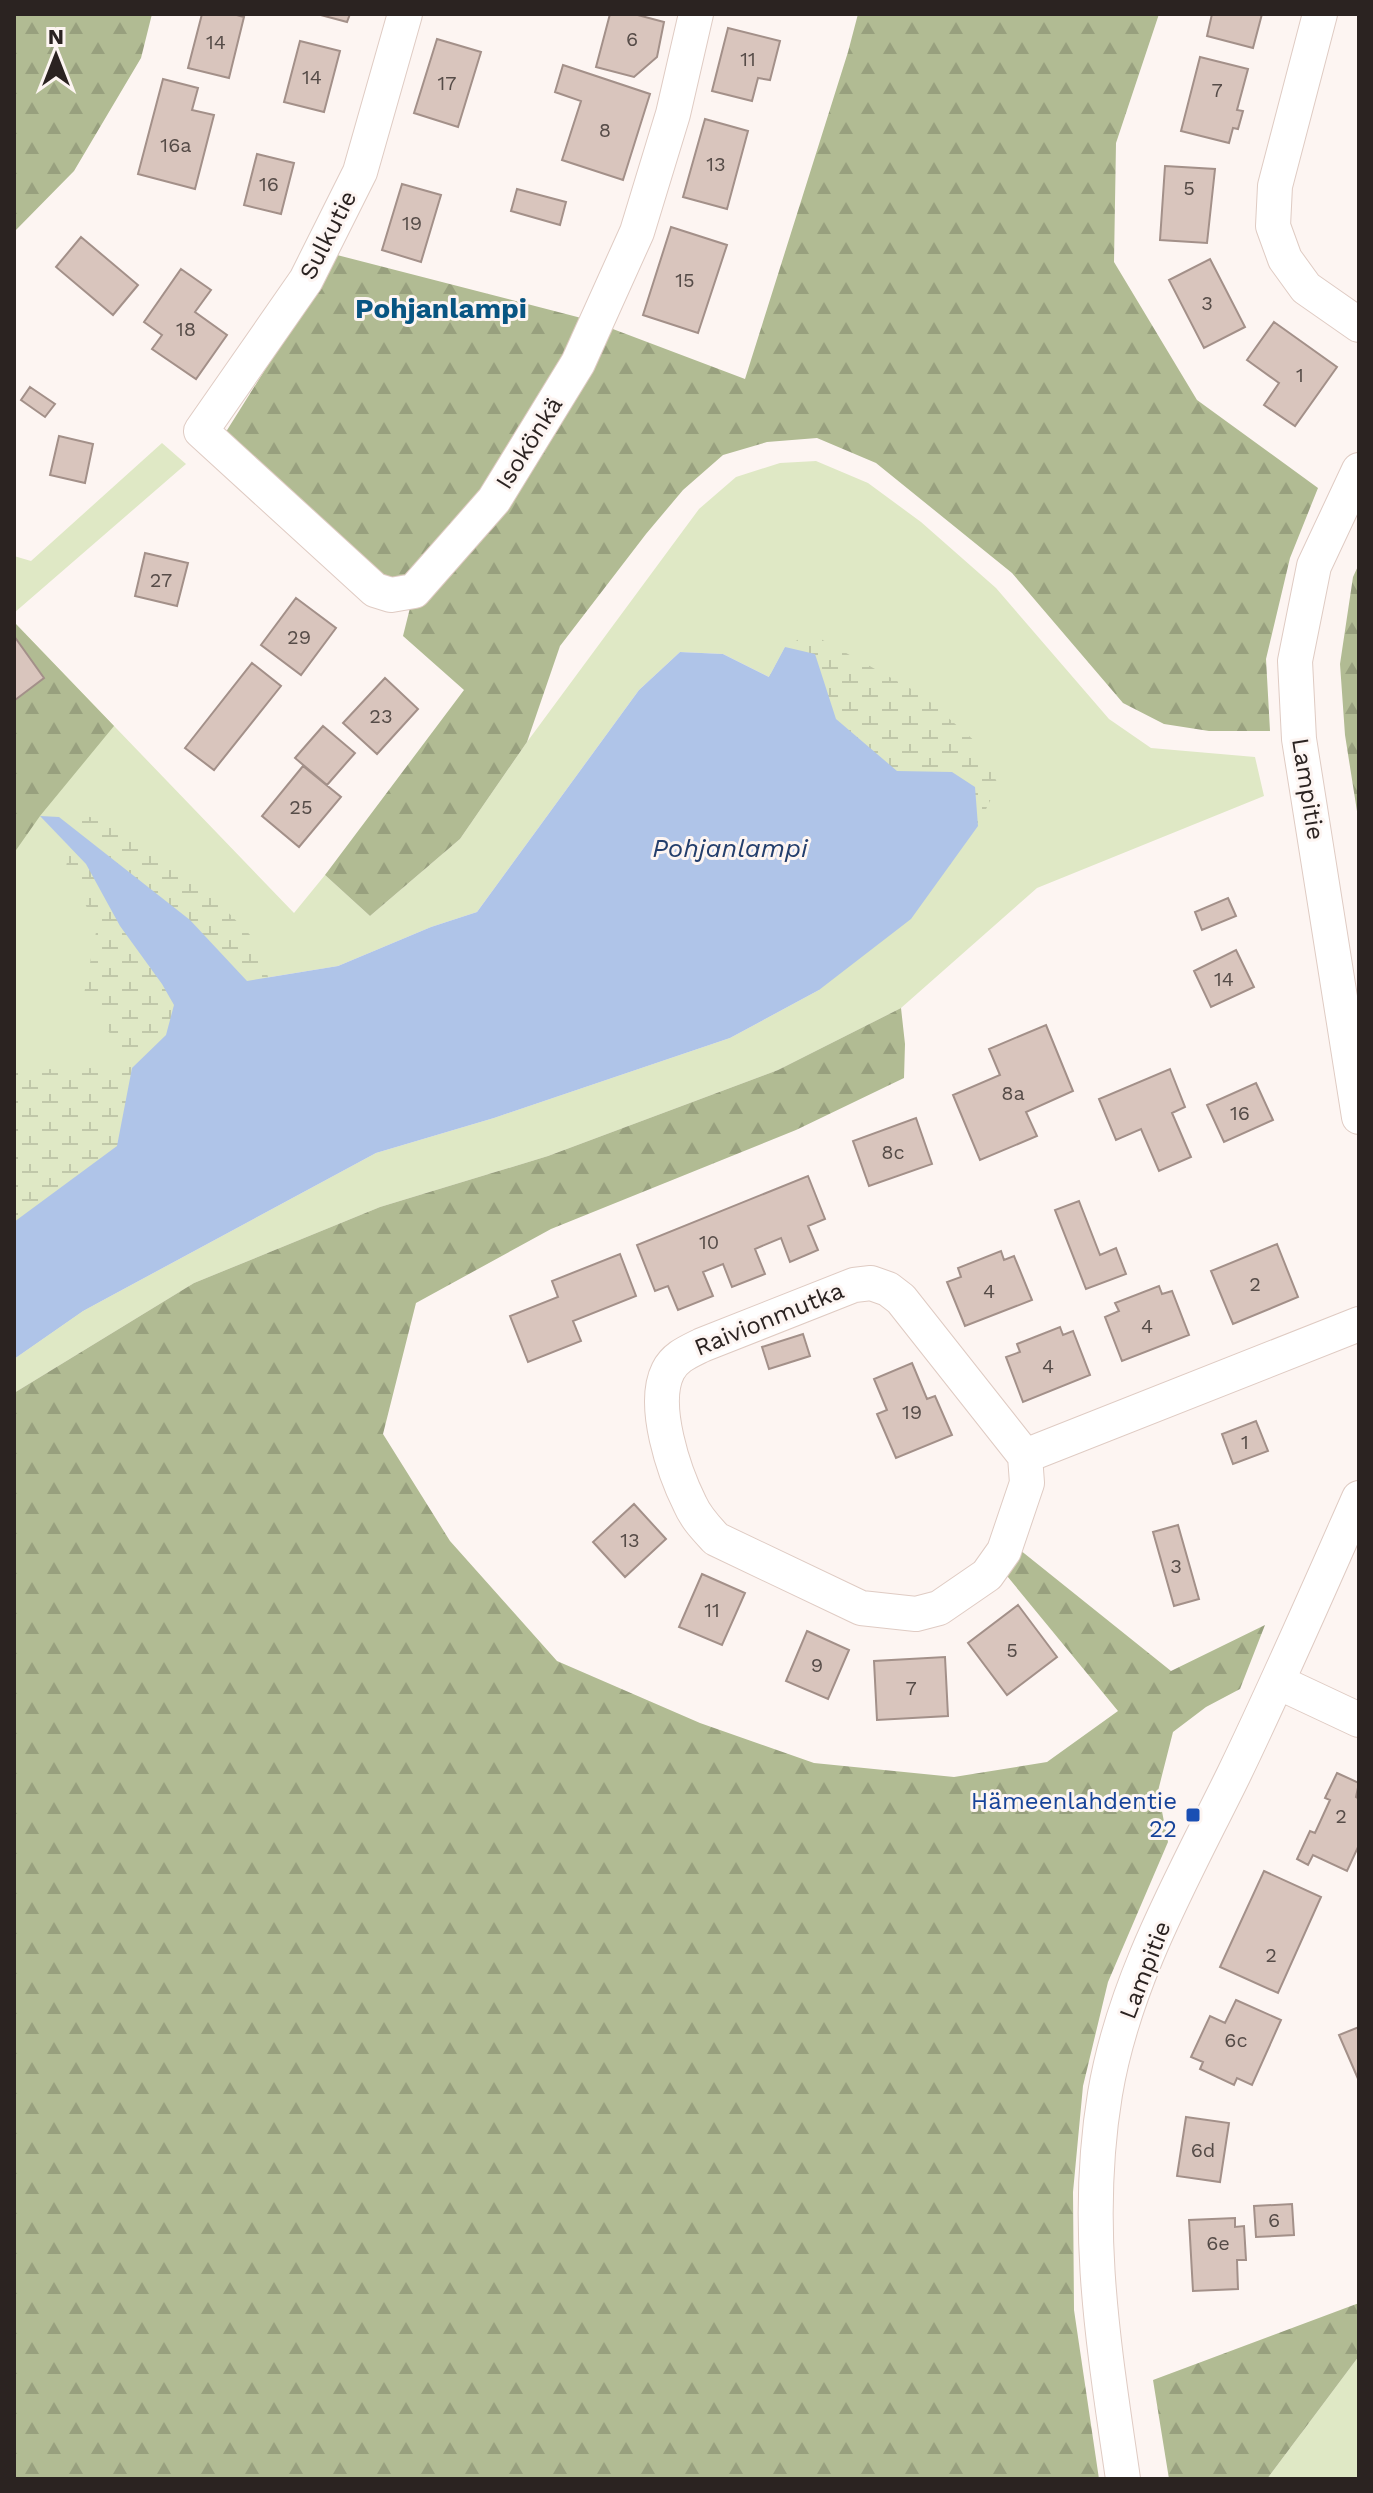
<svg xmlns="http://www.w3.org/2000/svg" width="1373" height="2493" viewBox="0 0 1373 2493" font-family="'Work Sans',sans-serif">
<defs>
<pattern id="forest-firs" width="22" height="20" patternUnits="userSpaceOnUse" patternTransform="scale(2)"><rect width="22" height="20" fill="#b1bb93"/><path d="M5 1l3.5 6h-7zM16 11l3.5 6h-7z" fill="#98a07e"/></pattern>
<pattern id="wetland-marsh" width="20" height="14" patternUnits="userSpaceOnUse" patternTransform="scale(2)"><rect width="20" height="14" fill="#dfe8c5"/><path d="M1 5h8M5 5V1M11 12h8M15 12V8" fill="none" stroke="#c0c7a9"/></pattern>
</defs>
<rect width="100%" height="100%" fill="#fdf5f2"/>
<!-- green -->
<path fill="#dfe8c5" d="M162,443L186,464L14,613V556L31,561Z
M816,461L868,483L921,522L996,588L1109,719L1151,748L1255,757L1264,796L1037,888L901,1008L778,1070L548,1156L380,1207L194,1283L14,1393V1359L83,1311L376,1153L494,1118L730,1038L819,990L785,647L769,677L723,654L680,652L639,690L477,912L431,927L338,966L247,981L41,816L86,864L166,1035L14,1222V622L294,913L325,875L370,916L460,839L527,742L699,509L736,477L780,463Z
M1359,2356V2479H1267Z"/>
<!-- forest -->
<path fill="url(#forest-firs)" d="M14,14H152L141,58L74,171L14,232Z
M858,14H1159L1116,143L1114,262L1197,400L1318,488L1290,558L1266,659L1270,731H1209L1164,724L1123,703L1012,573L876,463L817,438L767,442L723,455L683,490L646,534L560,646L527,742L460,839L370,916L325,875L464,690L403,636L411,604L224,435L337,255L589,320L745,379L848,52Z
M1359,564V824L1345,735L1340,664L1353,577Z
M14,622L114,726L40,816L14,853Z
M901,1008L905,1044L904,1078L796,1130L551,1229L416,1303L383,1434L450,1541L557,1661L700,1723L814,1763L954,1777L1047,1762L1118,1711L998,1565L1010,1542L1171,1671L1265,1625L1240,1689L1206,1707L1173,1732L1158,1791L1168,1842L1108,1982L1083,2086L1073,2192L1074,2310L1099,2479H14V1393L194,1283L380,1207L548,1156L778,1070Z
M1359,2303V2356L1267,2479H1169L1153,2380Z"/>
<!-- wetland -->
<path fill="url(#wetland-marsh)" d="M810,633L922,695L977,743L998,784L978,826L936,884L769,677L785,647Z
M76,814L118,823L179,862L259,944L295,1076L590,1022L83,1311L14,1359V1070L132,1067L84,994L97,927L66,867Z"/>
<!-- water -->
<path fill="#afc4e8" d="M785,647L815,654L836,719L897,771L952,772L975,787L978,826L911,919L819,990L730,1038L494,1118L376,1153L83,1311L14,1359V1222L117,1146L132,1068L166,1035L174,1005L162,984L120,926L86,864L40,816L59,817L190,920L247,981L338,966L431,927L477,912L639,690L680,652L723,654L769,677Z"/>
<!-- building -->
<path fill="#d9c5bd" stroke="#a39089" stroke-width="2" d="M202,14H233L244,17L229,78L188,68Z
M317,14H350L347,22Z
M610,14H634L664,22L657,57L634,77L596,67Z
M1212,14H1262L1253,48L1207,36Z
M728,28L780,41L770,80L758,78L752,101L712,91Z
M437,39L481,52L458,127L414,113Z
M300,41L340,51L324,112L284,102Z
M1200,57L1248,69L1237,110L1243,111L1238,129L1233,128L1229,143L1181,131Z
M563,65L650,94L623,180L562,160L581,101L555,92Z
M163,79L198,88L192,110L214,115L195,189L138,174Z
M705,119L748,131L727,209L683,197Z
M257,154L294,163L281,214L244,205Z
M1165,166L1215,169L1207,243L1160,240Z
M402,184L441,195L421,262L382,250Z
M517,189L566,202L560,225L511,211Z
M671,227L727,245L698,333L643,315Z
M81,237L138,285L113,315L56,267Z
M1210,259L1245,327L1204,348L1169,280Z
M181,269L211,290L195,312L227,335L196,379L152,349L162,335L144,322Z
M1274,322L1337,367L1295,426L1264,405L1279,383L1247,360Z
M30,387L55,404L45,417L21,400Z
M59,436L93,444L85,483L50,475Z
M145,553L188,563L177,606L135,596Z
M296,598L336,628L301,675L261,645Z
M14,636L44,678L15,700L14,699Z
M252,663L281,686L214,770L185,748Z
M385,678L418,709L377,754L343,723Z
M323,726L355,753L327,785L295,758Z
M303,766L341,797L299,847L262,816Z
M1228,898L1236,916L1202,930L1195,912Z
M1236,950L1254,987L1211,1007L1194,971Z
M1046,1025L1073,1091L1026,1112L1037,1136L980,1160L953,1095L1000,1075L989,1049Z
M1170,1069L1185,1107L1172,1113L1191,1157L1159,1171L1141,1129L1116,1140L1099,1099Z
M1256,1083L1273,1120L1224,1142L1207,1105Z
M916,1118L932,1164L869,1186L853,1141Z
M808,1176L825,1219L808,1226L818,1250L790,1262L781,1238L755,1249L765,1274L732,1287L723,1264L703,1272L713,1296L678,1310L668,1286L655,1291L637,1245Z
M1079,1201L1100,1255L1116,1248L1126,1274L1086,1289L1055,1210Z
M1277,1244L1298,1297L1233,1324L1211,1271Z
M1001,1251L1004,1260L1014,1256L1032,1300L965,1326L947,1282L961,1277L958,1268Z
M620,1254L636,1296L573,1321L581,1341L528,1362L510,1316L558,1297L552,1281Z
M1159,1286L1162,1294L1172,1291L1189,1335L1122,1361L1105,1317L1119,1311L1115,1303Z
M1060,1327L1063,1335L1073,1331L1090,1375L1023,1402L1006,1357L1020,1352L1017,1344Z
M803,1334L810,1356L769,1369L762,1347Z
M912,1363L927,1399L935,1396L952,1435L896,1458L877,1414L887,1410L874,1379Z
M1256,1421L1268,1451L1233,1464L1222,1434Z
M634,1504L666,1539L625,1577L593,1542Z
M1178,1525L1199,1599L1174,1606L1153,1532Z
M702,1574L745,1593L722,1645L679,1627Z
M1018,1605L1057,1657L1007,1695L968,1643Z
M807,1631L849,1650L828,1699L786,1681Z
M945,1657L948,1716L877,1720L874,1661Z
M1337,1773L1359,1783L1356,1797L1359,1799V1845L1347,1871L1313,1855L1308,1865L1297,1859L1310,1831L1315,1833L1330,1800L1325,1798Z
M1264,1871L1321,1897L1278,1993L1220,1967Z
M1236,2000L1281,2020L1252,2085L1237,2078L1234,2085L1200,2069L1203,2062L1191,2057L1210,2016L1225,2023Z
M1359,2027V2081L1339,2035Z
M1186,2117L1229,2123L1220,2182L1177,2176Z
M1292,2204L1294,2235L1256,2237L1254,2206Z
M1235,2218V2227L1244,2226L1246,2260H1237L1238,2289L1193,2291L1189,2220Z"/>
<g fill="none" stroke-linecap="round" stroke-linejoin="round">
<defs>
<path id="minor" d="M405,14L360,172L306,280L201,431L375,590L391,595L414,591L494,500L578,363L637,232L673,114L696,14
M1320,14L1275,186L1273,226L1285,259L1306,288L1359,325
M1359,470L1314,566L1295,661L1299,739L1359,1117
M871,1283L888,1289L901,1299L1025,1456L1027,1483L1004,1551L987,1575L939,1608L916,1614L861,1608L716,1539C706,1528 696,1518 690,1504C674,1472 651,1405 668,1371C675,1357 688,1352 702,1345L854,1285Z
M1025,1456L1359,1324
M1278,1682L1359,1720
M1123,2479C1104,2347 1083,2227 1105,2094C1124,1980 1184,1876 1234,1774C1278,1683 1318,1591 1359,1498"/>
</defs>
<!-- minor casing -->
<use href="#minor" stroke="#dfcbc3" stroke-width="36"/>
<!-- minor -->
<use href="#minor" stroke="#fff" stroke-width="34"/>
</g>
<!-- markers -->
<rect fill="#1a4fb4" stroke="#fdf5f2" stroke-width="3" x="1185" y="1807" width="16" height="16" rx="4"/>
<g text-anchor="middle" dominant-baseline="central" stroke-width="6" stroke-linejoin="round" paint-order="stroke">
<!-- number labels -->
<g font-size="20" fill="#564c48">
<text x="632" y="39">6</text>
<text x="216" y="42">14</text>
<text x="748" y="59">11</text>
<text x="312" y="77">14</text>
<text x="447" y="83">17</text>
<text x="1217" y="90">7</text>
<text x="605" y="130">8</text>
<text x="176" y="145">16a</text>
<text x="716" y="164">13</text>
<text x="269" y="184">16</text>
<text x="1189" y="188">5</text>
<text x="412" y="223">19</text>
<text x="685" y="280">15</text>
<text x="1207" y="303">3</text>
<text x="186" y="329">18</text>
<text x="1300" y="375">1</text>
<text x="161" y="580">27</text>
<text x="299" y="637">29</text>
<text x="381" y="716">23</text>
<text x="301" y="807">25</text>
<text x="1224" y="979">14</text>
<text x="1013" y="1093">8a</text>
<text x="1240" y="1113">16</text>
<text x="893" y="1152">8c</text>
<text x="709" y="1242">10</text>
<text x="1255" y="1284">2</text>
<text x="989" y="1291">4</text>
<text x="1147" y="1326">4</text>
<text x="1048" y="1366">4</text>
<text x="912" y="1412">19</text>
<text x="1245" y="1442">1</text>
<text x="630" y="1540">13</text>
<text x="1176" y="1566">3</text>
<text x="712" y="1610">11</text>
<text x="1012" y="1650">5</text>
<text x="817" y="1665">9</text>
<text x="911" y="1688">7</text>
<text x="1341" y="1816">2</text>
<text x="1271" y="1955">2</text>
<text x="1236" y="2040">6c</text>
<text x="1203" y="2150">6d</text>
<text x="1274" y="2220">6</text>
<text x="1218" y="2243">6e</text>
</g>
<!-- street labels -->
<g font-size="24" fill="#2b2321" stroke="#fdf5f2">
<text transform="translate(328 235) rotate(-63)">Sulkutie</text>
<text transform="translate(529 443) rotate(-58)">Isokönkä</text>
<text transform="translate(1308 789) rotate(81)">Lampitie</text>
<text transform="translate(769 1319) rotate(-22)">Raivionmutka</text>
<text transform="translate(1145 1970) rotate(-69)">Lampitie</text>
</g>
<!-- transit labels -->
<g font-size="24" fill="#164399" stroke="#fdf5f2" text-anchor="end">
<text x="1177" y="1801">Hämeenlahdentie<tspan x="1177" dy="28">22</tspan></text>
</g>
<!-- water labels -->
<g font-size="26" font-style="italic" fill="#233e6c" stroke="#fdf5f2">
<text x="730" y="848">Pohjanlampi</text>
</g>
<!-- quarter labels -->
<g font-size="28" font-weight="bold" fill="#085582" stroke="#fdf5f2">
<text x="441" y="308">Pohjanlampi</text>
</g>
</g>
<!-- border -->
<rect width="1373" height="2493" fill="none" stroke="#2b2321" stroke-width="32"/>
<!-- north arrow -->
<g transform="translate(56 56)" stroke="#fdf5f2" stroke-width="6" paint-order="stroke">
<path d="M0-6L14 30L0 20L-14 30Z" fill="#2b2321"/>
<text y="-12" font-size="22" font-weight="bold" text-anchor="middle" fill="#2b2321">N</text>
</g>
</svg>
